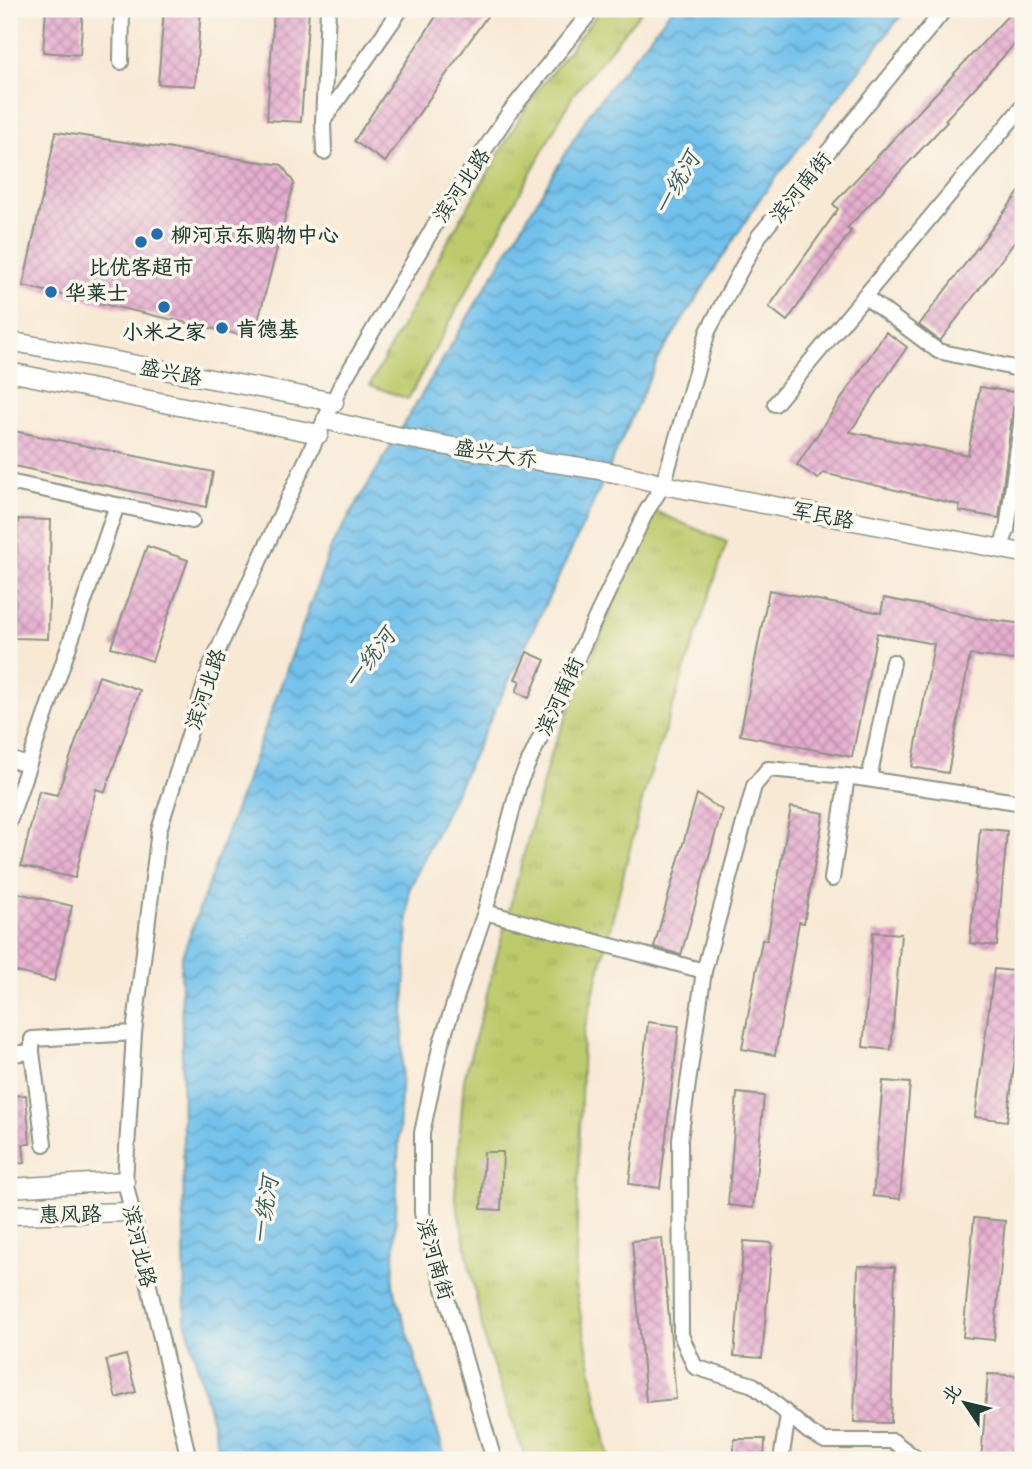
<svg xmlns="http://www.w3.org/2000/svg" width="1032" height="1469" viewBox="0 0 1032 1469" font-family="'Patrick Hand','LXGW WenKai TC',sans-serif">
<defs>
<pattern id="park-tufts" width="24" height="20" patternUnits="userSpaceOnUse" patternTransform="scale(1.75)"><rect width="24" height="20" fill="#bdca6c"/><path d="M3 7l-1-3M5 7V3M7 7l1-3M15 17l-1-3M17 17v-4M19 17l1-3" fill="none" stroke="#a2ae5e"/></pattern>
<pattern id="water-waves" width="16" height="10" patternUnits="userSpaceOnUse" patternTransform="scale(1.75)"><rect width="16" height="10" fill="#71c1ec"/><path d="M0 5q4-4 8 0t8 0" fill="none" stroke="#5c9ec0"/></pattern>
<pattern id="building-cross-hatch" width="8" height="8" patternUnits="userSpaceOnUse" patternTransform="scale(1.75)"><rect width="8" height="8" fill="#e7afd0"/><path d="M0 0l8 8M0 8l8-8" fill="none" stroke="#bb90aa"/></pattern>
</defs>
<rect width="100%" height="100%" fill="#fbf7ec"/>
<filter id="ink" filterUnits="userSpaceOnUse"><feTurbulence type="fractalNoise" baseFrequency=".0143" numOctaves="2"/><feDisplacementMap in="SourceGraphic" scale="14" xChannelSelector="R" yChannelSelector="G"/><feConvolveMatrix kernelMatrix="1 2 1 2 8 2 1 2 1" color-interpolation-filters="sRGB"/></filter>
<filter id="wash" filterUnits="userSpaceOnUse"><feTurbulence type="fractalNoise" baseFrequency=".00686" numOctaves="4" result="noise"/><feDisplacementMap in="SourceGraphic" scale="28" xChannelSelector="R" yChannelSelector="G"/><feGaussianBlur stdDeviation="1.57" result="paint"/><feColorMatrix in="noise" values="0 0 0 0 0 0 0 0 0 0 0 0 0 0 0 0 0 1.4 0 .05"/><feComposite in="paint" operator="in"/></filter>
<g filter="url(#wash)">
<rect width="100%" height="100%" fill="#f8e9d5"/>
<!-- park -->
<path fill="url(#park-tufts)" stroke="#6e8450" stroke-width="2" d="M601,9H643L573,95L408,399L370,385L445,246L531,99Z
M652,510L727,542L644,793L583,1036L575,1286L609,1460H526L486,1345L455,1196L464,1080L550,756Z"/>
<!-- water -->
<path fill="url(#water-waves)" stroke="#487f90" stroke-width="2" d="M672,9H906L759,200L659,357L585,521L409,890L393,1285L446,1460H222L185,1319L181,959L332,545L590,112Z"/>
<g id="blocks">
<!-- building -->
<path fill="url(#building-cross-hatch)" d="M46,9H83L80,55L43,52Z
M164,9H201L195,86L158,84Z
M274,9H309L301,122L267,120Z
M441,9H492L385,162L354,141Z
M1014,9H1023V35L945,120L947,122L847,228L851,231L787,321L769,307L838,209L833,204Z
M56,132L282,165L294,183L258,321L245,336L23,286Z
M1023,187V231L940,341L919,325Z
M886,332L907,347L850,432L968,455L980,387L1020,393L1018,401L1013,408L999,518L959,511L960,505L823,473L818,479L797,465Z
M9,430L213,472L206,507L9,465Z
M18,519L51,520L48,639L14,638Z
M147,546L188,560L152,661L111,647Z
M769,590L881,613L884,598L941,609L977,618L1023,624V661L970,655L948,773L912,767L934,644L877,633L852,757L740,735Z
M527,652L545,660L529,698L516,692L520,681L515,679Z
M99,676L140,690L105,792L96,789L75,878L21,866L39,791L57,795Z
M697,794L722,810L681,955L654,947Z
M791,807L824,813L804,923L799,922L775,1055L742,1049L762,940H767Z
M980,828L1007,831L997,946L970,943Z
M18,893L72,906L54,981L9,970V931Z
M873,932L901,934L891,1050L863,1047Z
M994,969L1023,972V994L1007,1121L975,1117Z
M648,1022L679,1026L660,1188L629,1184Z
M883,1081L910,1083L900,1199L873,1196Z
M737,1093L764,1096L753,1208L728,1205Z
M26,1095L30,1144H23L25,1163L9,1164V1096Z
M484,1152H503L501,1210L481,1209Z
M974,1218L1005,1221L994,1340L963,1337Z
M662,1238L676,1399L646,1402L632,1241Z
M744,1241L772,1243L762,1358L734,1356Z
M858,1266L895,1267L891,1423L854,1422Z
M126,1355L136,1392L116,1398L106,1360Z
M988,1374L1023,1376L1017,1460H981Z
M734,1439H765L764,1460H734Z"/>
</g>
</g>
<g filter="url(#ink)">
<use href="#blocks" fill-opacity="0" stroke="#8c9384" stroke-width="2"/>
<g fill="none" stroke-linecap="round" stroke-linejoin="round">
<defs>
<path id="minor" d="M121,62L122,9
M323,121L401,9
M324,152L323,122L328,9
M864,296L938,351L1023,370
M775,404L1023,106
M9,482L192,521
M1000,549L1007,530L1023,409
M9,759L28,765
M869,779L893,662
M9,822L117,505
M832,879L847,776
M485,912L704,971
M32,1052V1039L134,1033
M9,1054L32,1052L44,1144
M189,1460L125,1181L134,1033L159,830L211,665L341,385L439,218L509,113L593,9
M494,1460L422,1213V1133L441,1043L485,912L520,781L598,613L646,512L663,485L708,331L759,236L945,9
M781,1460L788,1415
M918,1460L893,1441H825L809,1432L753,1385L695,1367L681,1335L680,1139L704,971L754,786L768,769L847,776L1023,803"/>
<path id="tertiary" d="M9,341L334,402
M9,372L319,434
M326,420C385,435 445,446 505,456C558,464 611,469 663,485L1023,553
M9,1188L125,1181
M9,1215L132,1212"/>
</defs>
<!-- minor casing -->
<use href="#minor" stroke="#8c9384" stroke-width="18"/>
<!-- tertiary casing -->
<use href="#tertiary" stroke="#8c9384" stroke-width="21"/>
<!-- minor -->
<use href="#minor" stroke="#fff" stroke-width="14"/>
<!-- tertiary -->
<use href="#tertiary" stroke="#fff" stroke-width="18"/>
</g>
</g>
<!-- markers -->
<g fill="#1f6fb2" stroke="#fbf7ec" stroke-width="2.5">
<circle cx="157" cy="234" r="7"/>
<circle cx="141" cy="242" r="7"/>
<circle cx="51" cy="292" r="7"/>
<circle cx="164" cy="307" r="7"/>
<circle cx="222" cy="328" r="7"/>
</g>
<g text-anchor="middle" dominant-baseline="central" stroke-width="7" stroke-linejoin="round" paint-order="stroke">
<!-- street labels -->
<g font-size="21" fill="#1f3d34" stroke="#fbf7ec">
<text transform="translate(461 185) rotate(-56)">滨河北路</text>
<text transform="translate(800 187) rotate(-51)">滨河南街</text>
<text transform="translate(171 372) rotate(11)">盛兴路</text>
<text transform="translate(496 453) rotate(9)">盛兴大乔</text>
<text transform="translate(823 515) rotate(11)">军民路</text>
<text transform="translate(205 689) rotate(-71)">滨河北路</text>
<text transform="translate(559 696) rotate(-65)">滨河南街</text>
<text transform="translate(70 1214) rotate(-1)">惠风路</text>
<text transform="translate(140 1246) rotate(77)">滨河北路</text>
<text transform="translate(436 1259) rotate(74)">滨河南街</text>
</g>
<!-- poi labels -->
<g font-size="21" font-weight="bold" fill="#1f3d34" stroke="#fbf7ec" text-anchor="start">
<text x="171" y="234">柳河京东购物中心</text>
<text x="141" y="266" text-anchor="middle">比优客超市</text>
<text x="65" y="292">华莱士</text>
<text x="236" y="328">肯德基</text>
<text x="164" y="331" text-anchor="middle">小米之家</text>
</g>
<!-- water labels -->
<g font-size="23" font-style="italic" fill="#345e62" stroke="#fbf7ec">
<text transform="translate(676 183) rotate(-60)">一统河</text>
<text transform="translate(369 658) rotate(-53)">一统河</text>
<text transform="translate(264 1210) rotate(-81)">一统河</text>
</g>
</g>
<!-- margin -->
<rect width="1032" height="1469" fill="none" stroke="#fbf7ec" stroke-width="35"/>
<!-- north arrow -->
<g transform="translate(965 1403) rotate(305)" stroke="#fbf7ec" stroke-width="5" paint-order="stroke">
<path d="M0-5L12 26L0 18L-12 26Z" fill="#1f3d34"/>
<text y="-10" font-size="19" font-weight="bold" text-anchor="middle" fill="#1f3d34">北</text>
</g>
</svg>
